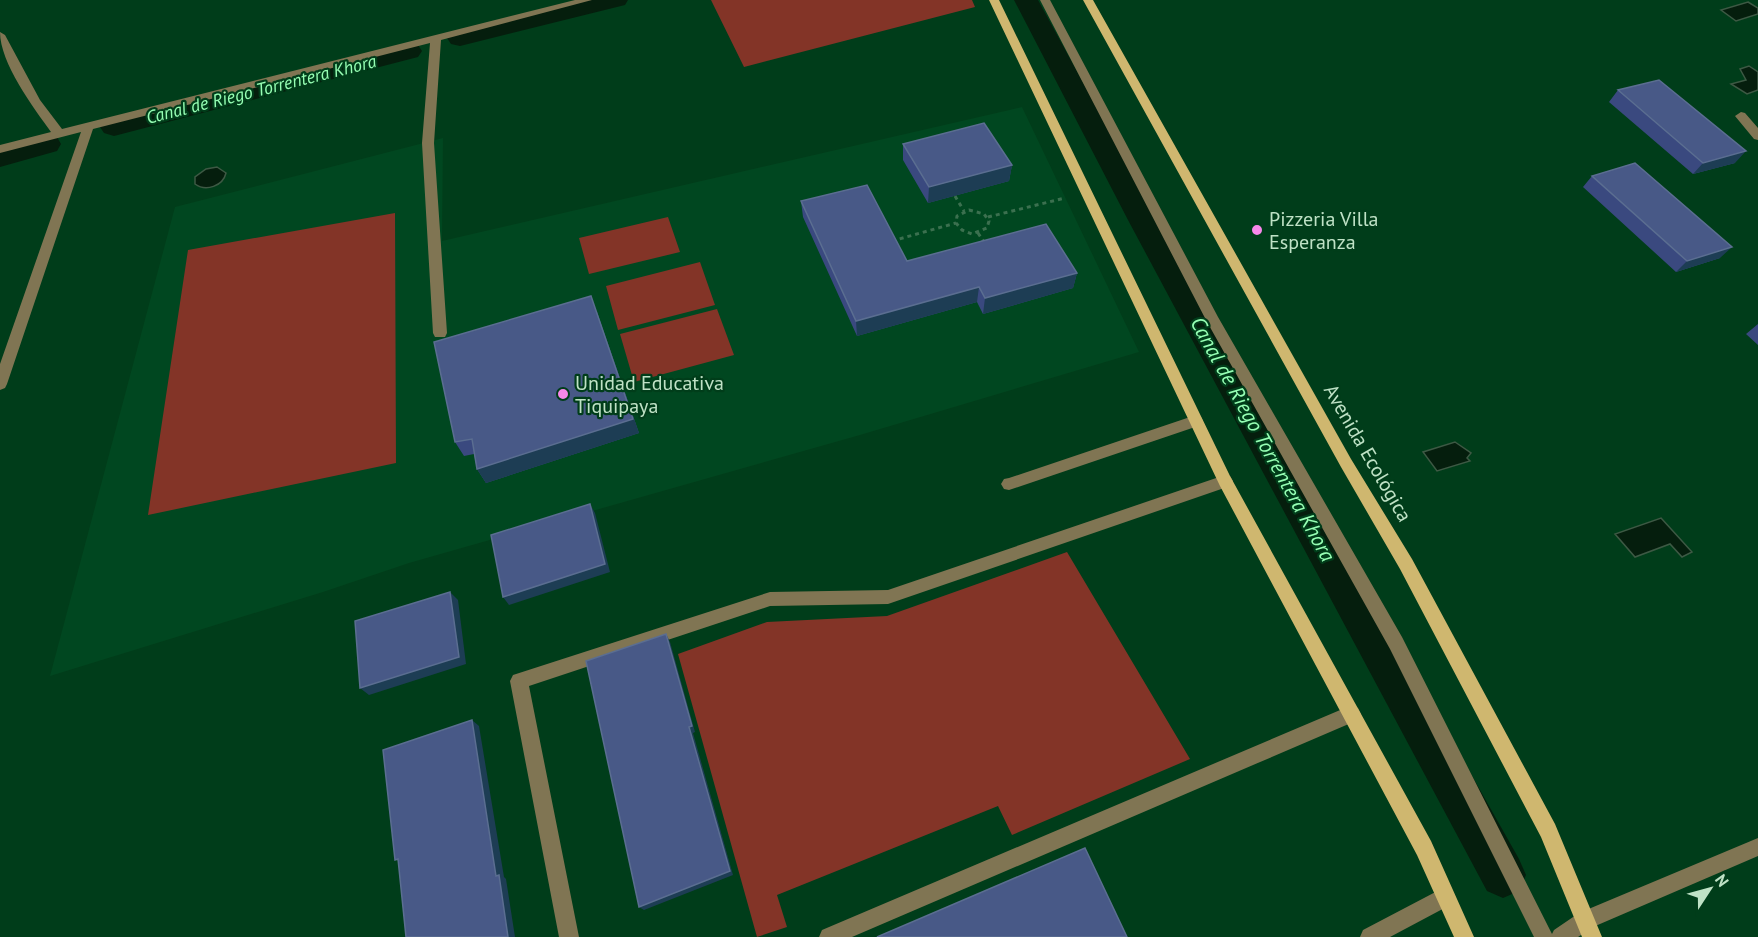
<svg xmlns="http://www.w3.org/2000/svg" width="1758" height="937" viewBox="0 0 1758 937" font-family="'PT Sans',sans-serif">
<rect width="100%" height="100%" fill="#003d1a"/>
<!-- built -->
<path fill="#004720" d="M1022,107L1139,352L860,435L409,563L323,592L50,676L175,207L443,138L442,241Z"/>
<!-- green -->
<path fill="#833427" d="M711,0H972L975,7L744,67Z
M395,213L396,463L148,515L188,250Z
M668,217L680,252L589,274L579,238Z
M700,262L715,305L618,330L606,286Z
M717,309L734,355L634,382L620,334Z
M1067,552L1190,759L1012,835L998,806L777,895L787,927L757,937L678,654L767,622L887,616Z"/>
<!-- water -->
<path fill="#051e0d" stroke="#3d5944" stroke-width="1.5" d="M1748,2L1758,8V14L1736,21L1721,10Z
M1749,66L1758,72V90L1747,94L1731,84L1746,80L1740,69Z
M217,167L226,173C223,186 206,192 195,184V177L206,169Z
M1455,442L1471,453L1467,458L1470,461L1437,471L1423,452Z
M1661,518L1692,552L1682,557L1670,544L1635,557L1615,534Z"/>
<g fill="none" stroke-linecap="round" stroke-linejoin="round">
<!-- canal -->
<path fill="#051e0d" fill-rule="evenodd" d="M585,0H628L625,5L460,46L451,44L447,38L451,32Z
M1014,0H1038L1158,220L1519,859L1526,875L1519,891L1503,898L1487,891L1128,220Z
M409,43L418,45L422,51L418,57L114,136L104,133L100,127L104,121L114,118Z
M47,135L57,137L61,144L57,151L0,167V147Z"/>
<!-- path -->
<path stroke="#3b704f" stroke-width="3" stroke-dasharray="4 4" stroke-linecap="butt" d="M955,196L964,211
M969,210L984,214L989,221L987,228L972,234L962,230L956,223L957,216Z
M988,217L1065,198
M978,233L986,245
M892,241L956,223"/>
<!-- minor -->
<path fill="#807553" fill-rule="evenodd" d="M575,0H592L441,40L434,143L447,333L445,337H435L433,333L422,143L430,43L93,129L7,384L5,388L0,390V364L81,132L0,153V145L51,132C33,107 0,63 0,32L5,35L40,100L62,129Z
M1040,0H1050L1218,317L1402,637L1552,934L1554,930L1579,913L1758,838V856L1593,927L1578,937H1534L1390,649L1206,320Z
M1741,112L1745,113L1758,128V140L1754,139L1735,116Z
M1196,415L1201,417L1203,421L1201,425L1009,490L1004,489L1001,484L1004,479L1009,478Z
M1225,475L1230,476L1233,481L1230,486L888,604L770,606L529,686L579,937H559L510,681L513,675L770,592L888,590Z
M1352,705L1358,708L1361,714L1358,720L852,937H819L822,930Z
M1445,887L1452,890L1455,897L1452,904L1390,937H1360L1363,930Z"/>
<!-- major -->
<path fill="#cfb76f" fill-rule="evenodd" d="M989,0H999L1230,476L1431,841L1474,937H1454L1417,855L1220,486Z
M1083,0H1093L1351,459L1412,559L1555,824L1602,937H1582L1541,837L1400,569L1341,467Z"/>
</g>
<!-- wall -->
<path fill="#3a497f" d="M1618,90L1735,163L1693,174L1609,102Z
M903,144L1012,165L1009,181L928,203L903,160Z
M1592,176L1720,258L1676,272L1583,187Z
M801,201L907,261L1077,273L1073,288L983,314L977,302L857,336L803,217Z
M597,312L639,433L486,483L477,469L474,454L464,456L455,442Z
M1758,324V345L1746,334Z"/>
<!-- shaded-wall -->
<path fill="#1d3d54" d="M1746,151L1735,163L1693,174L1703,163Z
M1012,165L1009,181L928,203L929,187Z
M1732,247L1720,258L1676,272L1687,261Z
M1077,273L1073,288L983,314L985,298Z
M979,287L977,302L857,336L856,321Z
M591,296L639,433L486,483L477,469Z
M590,504L595,513L610,572L509,605L503,597Z
M450,592L458,600L466,664L369,695L360,688Z
M666,634L670,642L695,732L693,733L733,875L644,910L639,907L689,727Z
M472,720L479,726L504,877L506,879L515,937H508L496,876Z"/>
<!-- building -->
<path fill="#485987" stroke="#5b6e91" stroke-width="1.5" d="M1659,80L1746,151L1703,163L1618,90Z
M984,123L1012,165L929,187L903,144Z
M1635,163L1732,247L1687,261L1592,176Z
M867,185L907,261L1046,224L1077,273L985,298L979,287L856,321L801,201Z
M591,296L633,419L477,469L472,439L455,442L434,342Z
M590,504L605,564L503,597L491,535Z
M450,592L459,657L360,688L355,621Z
M666,634L692,726L689,727L730,871L639,907L586,661Z
M472,720L496,876L499,875L508,937H406L398,859L395,860L383,750Z
M1085,848L1127,937H877Z"/>
<!-- markers -->
<g fill="#f888ea" stroke="#003d1a" stroke-width="2">
<circle cx="1257" cy="230" r="6"/>
<circle cx="563" cy="394" r="6"/>
</g>
<g text-anchor="middle" dominant-baseline="central" stroke-width="4.5" stroke-linejoin="round" paint-order="stroke">
<!-- far-water labels -->
<g font-size="18" font-style="italic" fill="#96ffb4" stroke="#003d1a">
<text transform="translate(261 89) rotate(-14)">Canal de Riego Torrentera Khora</text>
</g>
<!-- poi labels -->
<g font-size="20" fill="#bfe2c6" stroke="#003d1a" text-anchor="start">
<text x="1269" y="219">Pizzeria Villa<tspan x="1269" dy="23">Esperanza</tspan></text>
<text x="575" y="383">Unidad Educativa<tspan x="575" dy="23">Tiquipaya</tspan></text>
</g>
<!-- street labels -->
<g font-size="20" fill="#bfe2c6" stroke="#003d1a">
<text transform="translate(1368 453) rotate(60)">Avenida Ecológica</text>
</g>
<!-- water labels -->
<g font-size="21" font-style="italic" fill="#96ffb4" stroke="#003d1a">
<text transform="translate(1263 439) rotate(61)">Canal de Riego Torrentera Khora</text>
</g>
</g>
<!-- north arrow -->
<g transform="translate(1710 889) rotate(54)" stroke="#003d1a" stroke-width="4.5" paint-order="stroke">
<path d="M0-4.5L10 22L0 15L-10 22Z" fill="#bfe2c6"/>
<text y="-9" font-size="16" font-weight="bold" text-anchor="middle" fill="#bfe2c6">N</text>
</g>
</svg>
